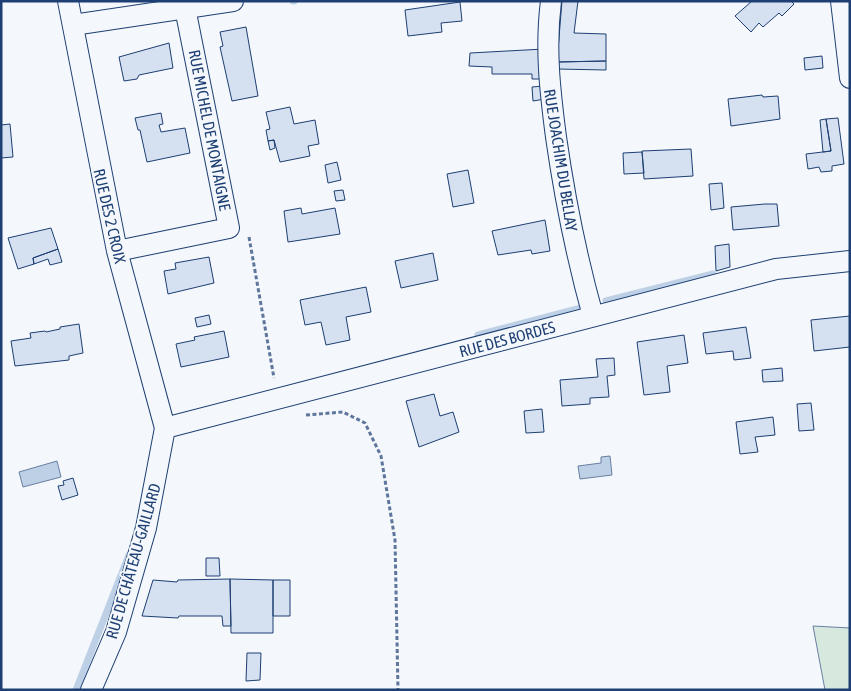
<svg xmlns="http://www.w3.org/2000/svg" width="851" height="691" viewBox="0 0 851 691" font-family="'Asap Condensed',sans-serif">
<rect width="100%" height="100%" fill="#f4f7fb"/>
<!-- green -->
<path fill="#d7e8df" stroke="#687fa3" d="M813,626L850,628V690H825Z"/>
<!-- water -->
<path fill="#bed0e5" stroke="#687fa3" d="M610,456L612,475L580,479L578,466L601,463V457Z
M57,461L61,477L23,487L19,472Z"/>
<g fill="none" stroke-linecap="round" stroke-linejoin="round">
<!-- stream -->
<path stroke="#bed0e5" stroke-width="7" d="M293,1H294
M606,301L713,274
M478,335L581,308
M76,690L129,555"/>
</g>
<!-- building -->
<path fill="#d5e0f0" stroke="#1d3f73" d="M562,1H578L574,33L606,34V61L557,62Z
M752,1H791L794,4L782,16L779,13L763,27L759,23L751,32L735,16Z
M460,2L462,21L441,23L442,32L408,36L405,10Z
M246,27L258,96L232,101L220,47L223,46L220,32Z
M169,43L173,68L139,75L137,79L124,81L119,57Z
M544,49L543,79H532V74H492V67L469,66L470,53Z
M822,56L823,68L805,70L804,58Z
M606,61V70L557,69V62Z
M544,86L545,99L533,101L532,87Z
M762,95L763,97L778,96L780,119L731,126L728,99Z
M290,107L294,124L315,120L319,144L308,146L310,156L280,162L274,140L268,141L266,130L270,129L266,112Z
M161,113L163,124L159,125L161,132L185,128L190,153L147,162L140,130H138L135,118Z
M838,118L844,164L832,166V171L821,172L819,167L808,169L806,154L831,151L826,119Z
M826,119L831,151L823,152L820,120Z
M10,124L13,157L1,158V125Z
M274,140L275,148L270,150L268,141Z
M691,149L693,176L644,179L642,151Z
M642,152L644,173L624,174L623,153Z
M337,162L341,180L328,183L325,165Z
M468,170L474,203L453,207L447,174Z
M722,183L724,208L711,210L709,184Z
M343,190L345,200L336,201L334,191Z
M765,204H777L779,226L733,230L731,207Z
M301,208L302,214L335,208L340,234L288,242L284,211Z
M545,220L550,251L532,254L531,250L498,255L492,231Z
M51,228L58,249L33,258L34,264L18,269L8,238Z
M729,244L730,267L716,271L715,246Z
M58,249L62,262L50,265L48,259L34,264L33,258Z
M433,253L438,280L401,288L395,261Z
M209,257L214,283L168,294L164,271L176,269L175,263Z
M366,287L371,312L346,317L350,340L326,345L321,322L305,325L300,300Z
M209,315L211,324L197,327L195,318Z
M850,316V347L814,351L811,320Z
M79,324L83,353L69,356V360L15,366L11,341L31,338L30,333L45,331L46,332L60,329V327Z
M746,327L751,358L734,360L733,351L706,354L703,333Z
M224,331L229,357L181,367L176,344L195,340L194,337Z
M684,335L688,363L667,366L670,392L644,395L637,342Z
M614,358L615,375L607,376L609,397L590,398V404L562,406L560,380L598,377L596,359Z
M782,368L783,381L763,382L762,370Z
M434,394L440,416L453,412L459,432L419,447L406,401Z
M811,403L814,430L799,431L797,404Z
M542,409L544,432L526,433L524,411Z
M773,417L775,435L755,437L758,452L740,454L736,422Z
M73,478L78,495L62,500L58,486L64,485L63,481Z
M206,558H219L220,576H206Z
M230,579L231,626H223L222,616H179L178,618L142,616L153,580L177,582L178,580Z
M230,579L273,580V633H231Z
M273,580H290V616H273Z
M247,653H261L260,680L246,681Z"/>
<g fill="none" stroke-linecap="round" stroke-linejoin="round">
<defs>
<path id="minor" d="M68,1L117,251L165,428L146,528L116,632L91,690
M551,1C545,48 550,91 556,137C565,200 576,255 593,316
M841,1L850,78
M73,25L233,1
M117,251L229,228L185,8
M165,428L776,269L850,261"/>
</defs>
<!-- minor casing -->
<use href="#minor" stroke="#1d3f73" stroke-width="22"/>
<!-- path -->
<path stroke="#5e769c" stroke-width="3" stroke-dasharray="4 2.5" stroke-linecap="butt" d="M249,237L274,378
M306,415L343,412L365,423L381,456L395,540L398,690"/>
<!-- minor -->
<use href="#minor" stroke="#f4f7fb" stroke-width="20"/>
</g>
<g text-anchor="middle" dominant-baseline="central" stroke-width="4" stroke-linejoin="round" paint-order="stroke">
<!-- street labels -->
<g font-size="16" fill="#1d3f73" stroke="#f4f7fb">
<text transform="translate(210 130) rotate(79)">RUE MICHEL DE MONTAIGNE</text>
<text transform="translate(561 160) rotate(81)">RUE JOACHIM DU BELLAY</text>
<text transform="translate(110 216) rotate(77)">RUE DES 2 CROIX</text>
<text transform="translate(507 339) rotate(-15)">RUE DES BORDES</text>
<text transform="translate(133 561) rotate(-74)">RUE DE CHÂTEAU-GAILLARD</text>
</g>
</g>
<!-- border -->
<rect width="851" height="691" fill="none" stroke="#1d3f73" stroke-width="5"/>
</svg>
